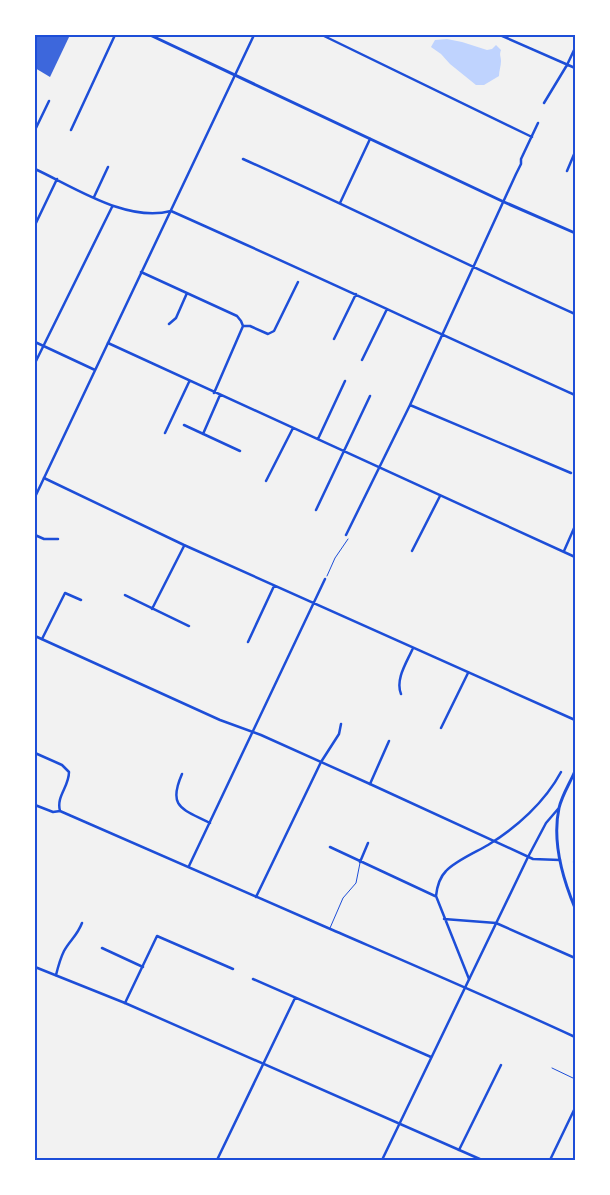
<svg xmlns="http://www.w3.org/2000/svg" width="610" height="1195" viewBox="0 0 610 1195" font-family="'DM Sans',sans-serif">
<rect width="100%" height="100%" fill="#f2f2f2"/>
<!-- water -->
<path fill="#bfd3fe" d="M447,39L462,42L487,50L492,49L496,45L501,50C499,55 501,56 501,61C501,66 499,71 499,76L484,85H476L450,64L441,54L431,47L435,40Z"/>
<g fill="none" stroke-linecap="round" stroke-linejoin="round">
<!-- stream -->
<path stroke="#bfd3fe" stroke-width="1" d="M573,862L575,857"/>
</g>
<!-- building -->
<path fill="#3d67dc" d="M35,35H70L50,77L35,68Z"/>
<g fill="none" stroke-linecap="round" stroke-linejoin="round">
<!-- path -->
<path stroke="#1d4ed8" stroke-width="1" d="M327,576L335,558L348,539"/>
<!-- service -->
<path stroke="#1d4ed8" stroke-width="1" d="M330,928L343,898L356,883L360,863
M552,1068L575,1079"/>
<!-- minor -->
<path stroke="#1d4ed8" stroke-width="2.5" d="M322,35L532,137
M500,35L575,68
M544,103L567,65L575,48
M35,130L49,101
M71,130L115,35
M243,159C355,209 464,264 575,314
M35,169C74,187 127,223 171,211C306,271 440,334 575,395
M567,171L575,152
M94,197L108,167
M340,203L370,139
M35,225L57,179
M141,272L237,316L241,321L243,326
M169,324L176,318L187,293
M243,326H250L268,334L274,331L298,282
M334,339L356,294
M108,343L575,557
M362,360L387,309
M35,363L112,207
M214,393L243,326
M410,405L571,473
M184,425L240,451
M165,433L189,382
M203,434L220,395
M318,439L345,381
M44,478L184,545L575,720
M266,481L293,428
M316,510L370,396
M35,535L44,539H58
M346,535L410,405L516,174L521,164V159L538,123
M412,551L440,496
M564,551L575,526
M125,595L189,626
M152,609L184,546
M42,639L65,593L81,600
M248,642L274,586
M401,694C395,679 407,662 413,648
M441,728L468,673
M35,753L62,765L69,772C69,787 56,796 60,811
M182,774C167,808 183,809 210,823
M370,784L389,741
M35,805L53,812L60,811C150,850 239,890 328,928C411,964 493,999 575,1037
M330,847L435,896
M360,862L368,843
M189,866L325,579
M256,897L321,762L339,734L341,724
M444,919L496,923L575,958
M102,948L143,967
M56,975C58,967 60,959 64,951C70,940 77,936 82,923
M253,979L431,1057
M469,979L436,896C437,887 439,878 446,871C455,861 476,852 488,845C516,828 545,802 561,772
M125,1003L157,936L233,969
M459,1150L501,1065
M217,1160L295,998
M550,1160L575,1108"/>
<!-- tertiary -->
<path stroke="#1d4ed8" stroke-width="2.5" d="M35,342L95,370
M35,497L254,35
M35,636L220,720L261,735L370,784L533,859L560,860
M35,967L125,1003L482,1160
M382,1160L528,857L546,823L558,809"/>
<!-- secondary -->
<path stroke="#1d4ed8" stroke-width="3" d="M150,35L504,202L575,233
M575,771C570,783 562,795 559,808C552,841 562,877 575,908"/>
</g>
<!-- border -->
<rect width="610" height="1195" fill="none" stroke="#ffffff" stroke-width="72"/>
<rect x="36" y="36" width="538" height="1123" fill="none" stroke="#1d4ed8" stroke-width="2"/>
</svg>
